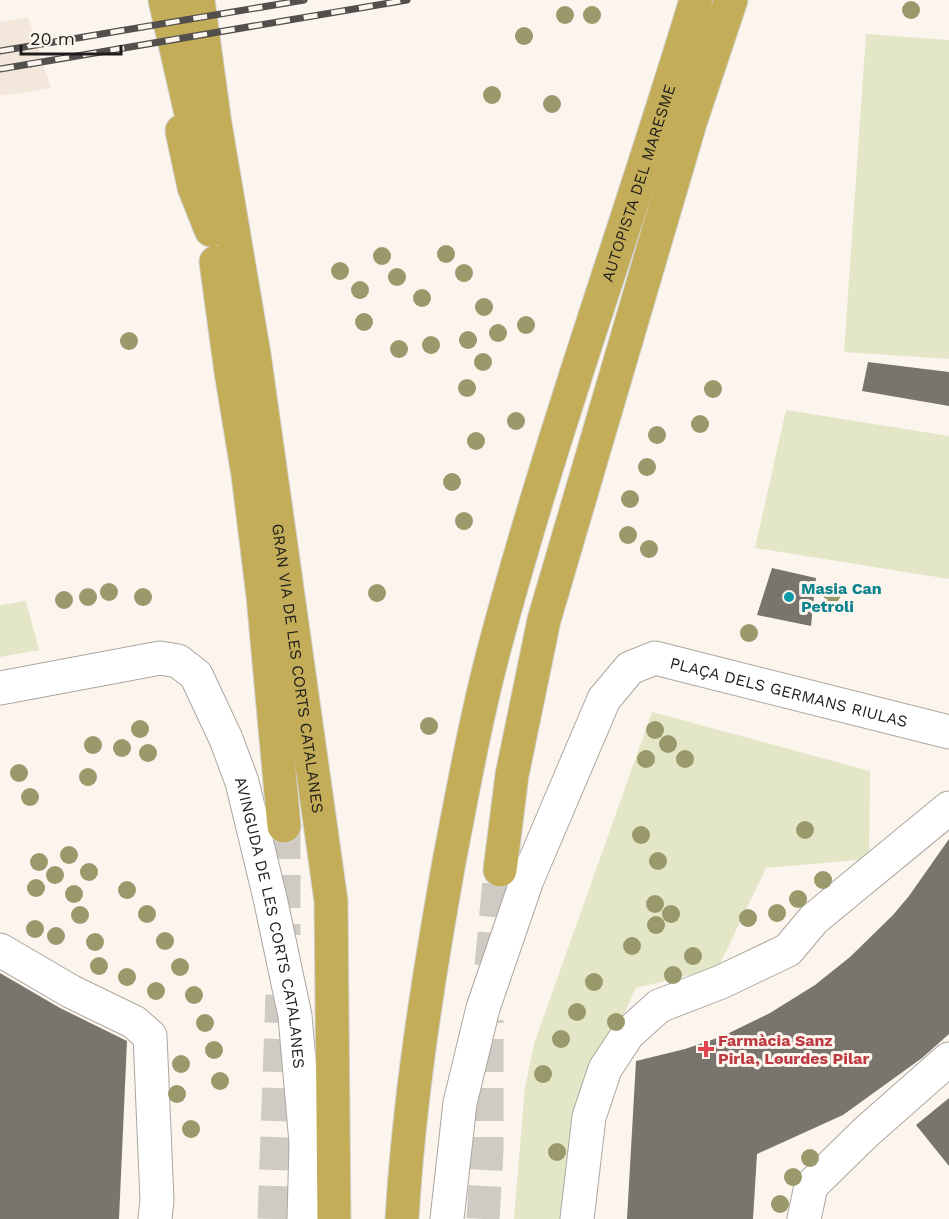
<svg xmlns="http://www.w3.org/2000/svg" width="949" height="1219" viewBox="0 0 949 1219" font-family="'Work Sans',sans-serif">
<rect width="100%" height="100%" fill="#fbf5ee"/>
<!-- built -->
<path fill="#f2e7da" d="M28,17L51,88L0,96V22Z"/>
<!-- green -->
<path fill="#e3e7c7" d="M866,34L949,40V359L844,352Z
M786,410L949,436V579L755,548Z
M26,601L39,650L0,657V605Z
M652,712L870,771L869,859L766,868L718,968L636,988L576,1119L569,1219H514L525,1087L534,1044Z"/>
<!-- building -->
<path fill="#79746e" d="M868,362L949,372V406L862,391Z
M772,568L816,578L811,626L757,615Z
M949,839V1034L922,1058L843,1115L757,1154L753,1219H627L636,1061L685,1049L723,1036L770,1013L815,985L850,957L893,915L909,896Z
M0,973L60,1008L127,1041L119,1219H0Z
M949,1098V1166L916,1125Z"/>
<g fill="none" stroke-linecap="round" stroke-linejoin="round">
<!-- highway-tunnel -->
<path stroke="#cfcac4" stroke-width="33" stroke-dasharray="33 16" stroke-linecap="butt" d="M284,826V935
M491,966L500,870
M274,1219L282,995
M483,1219L487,1151V1020"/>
<defs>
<g id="minor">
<path id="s1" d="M0,688L160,658L178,661L196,675L226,739L242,782L270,898L295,1016L306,1143L304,1219"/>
<path d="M0,950L72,992L134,1022L150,1036L157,1200L155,1219"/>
<path id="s2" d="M447,1219L460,1103L483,1008L527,880L604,699L630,668L655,658L949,732"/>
<path d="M577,1219L589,1117L605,1069L628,1034L659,1006L721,982L788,950L814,919L949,808"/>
<path d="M804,1219L811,1186L865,1133L949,1059"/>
</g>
<g id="highway">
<path d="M165,0L192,118L198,152"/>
<path id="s3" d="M198,0L215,124L254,354L331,901L334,1219"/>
<path d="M182,131L194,187L211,230"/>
<path d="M216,262L231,372L248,475L263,596L284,826"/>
<path d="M500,870L512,775L544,620L690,123L731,0"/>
<path id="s4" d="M402,1219C409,1099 428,980 449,862C463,790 476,717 495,646C553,428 631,216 696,0"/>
</g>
</defs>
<!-- minor casing -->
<use href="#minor" stroke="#aca6a0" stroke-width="35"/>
<!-- highway casing -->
<use href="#highway" stroke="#d2d2d1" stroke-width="35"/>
<!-- minor -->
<use href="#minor" stroke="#fff" stroke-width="33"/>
<!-- highway -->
<use href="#highway" stroke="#c4ad59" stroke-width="33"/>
<defs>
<path id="rail" d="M0,51L304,0
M0,69L407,0"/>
</defs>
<!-- rail casing -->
<use href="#rail" stroke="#524f4c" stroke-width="7"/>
<!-- rail -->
<use href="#rail" stroke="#fbf5ee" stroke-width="4.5" stroke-dasharray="14" stroke-linecap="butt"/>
</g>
<!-- trees -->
<g fill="#99996b">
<circle cx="911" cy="10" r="9"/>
<circle cx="565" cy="15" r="9"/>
<circle cx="592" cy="15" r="9"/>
<circle cx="524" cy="36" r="9"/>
<circle cx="492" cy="95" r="9"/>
<circle cx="552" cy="104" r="9"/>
<circle cx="446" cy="254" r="9"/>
<circle cx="382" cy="256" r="9"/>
<circle cx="340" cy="271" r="9"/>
<circle cx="464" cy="273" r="9"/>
<circle cx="397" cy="277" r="9"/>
<circle cx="360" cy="290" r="9"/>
<circle cx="422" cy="298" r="9"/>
<circle cx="484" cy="307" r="9"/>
<circle cx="364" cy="322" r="9"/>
<circle cx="526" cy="325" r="9"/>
<circle cx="498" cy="333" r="9"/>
<circle cx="468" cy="340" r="9"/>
<circle cx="129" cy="341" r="9"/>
<circle cx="431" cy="345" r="9"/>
<circle cx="399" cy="349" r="9"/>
<circle cx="483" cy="362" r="9"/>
<circle cx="467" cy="388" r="9"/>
<circle cx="713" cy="389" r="9"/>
<circle cx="516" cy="421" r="9"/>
<circle cx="700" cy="424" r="9"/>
<circle cx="657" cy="435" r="9"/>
<circle cx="476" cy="441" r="9"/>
<circle cx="647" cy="467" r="9"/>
<circle cx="452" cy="482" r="9"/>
<circle cx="630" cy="499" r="9"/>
<circle cx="464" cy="521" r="9"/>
<circle cx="628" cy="535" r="9"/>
<circle cx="649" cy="549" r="9"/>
<circle cx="109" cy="592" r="9"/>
<circle cx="377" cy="593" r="9"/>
<circle cx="832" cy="594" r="9"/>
<circle cx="88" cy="597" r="9"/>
<circle cx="143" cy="597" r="9"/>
<circle cx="64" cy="600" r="9"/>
<circle cx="749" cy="633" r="9"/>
<circle cx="429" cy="726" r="9"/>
<circle cx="140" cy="729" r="9"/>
<circle cx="655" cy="730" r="9"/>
<circle cx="668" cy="744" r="9"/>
<circle cx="93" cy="745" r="9"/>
<circle cx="122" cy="748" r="9"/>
<circle cx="148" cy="753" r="9"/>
<circle cx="646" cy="759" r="9"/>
<circle cx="685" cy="759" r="9"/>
<circle cx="19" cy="773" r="9"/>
<circle cx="88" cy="777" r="9"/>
<circle cx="30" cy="797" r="9"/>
<circle cx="805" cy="830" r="9"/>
<circle cx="641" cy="835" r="9"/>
<circle cx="69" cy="855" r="9"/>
<circle cx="658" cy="861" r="9"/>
<circle cx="39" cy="862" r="9"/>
<circle cx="89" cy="872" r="9"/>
<circle cx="55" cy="875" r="9"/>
<circle cx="823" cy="880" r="9"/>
<circle cx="36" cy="888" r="9"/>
<circle cx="127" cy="890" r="9"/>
<circle cx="74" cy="894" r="9"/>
<circle cx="798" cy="899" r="9"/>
<circle cx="655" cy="904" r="9"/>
<circle cx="777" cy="913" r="9"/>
<circle cx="147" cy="914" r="9"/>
<circle cx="671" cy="914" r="9"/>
<circle cx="80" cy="915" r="9"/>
<circle cx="748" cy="918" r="9"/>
<circle cx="656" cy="925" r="9"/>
<circle cx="35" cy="929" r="9"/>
<circle cx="56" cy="936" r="9"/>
<circle cx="165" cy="941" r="9"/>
<circle cx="95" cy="942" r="9"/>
<circle cx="632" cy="946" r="9"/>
<circle cx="693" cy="956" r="9"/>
<circle cx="99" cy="966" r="9"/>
<circle cx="180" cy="967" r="9"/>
<circle cx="673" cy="975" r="9"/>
<circle cx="127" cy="977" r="9"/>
<circle cx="594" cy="982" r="9"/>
<circle cx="156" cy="991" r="9"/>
<circle cx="194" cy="995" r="9"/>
<circle cx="577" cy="1012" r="9"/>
<circle cx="616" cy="1022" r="9"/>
<circle cx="205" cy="1023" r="9"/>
<circle cx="561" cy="1039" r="9"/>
<circle cx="214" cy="1050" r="9"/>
<circle cx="181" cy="1064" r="9"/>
<circle cx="543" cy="1074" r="9"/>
<circle cx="220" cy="1081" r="9"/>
<circle cx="177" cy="1094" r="9"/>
<circle cx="191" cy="1129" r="9"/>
<circle cx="557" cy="1152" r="9"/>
<circle cx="810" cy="1158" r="9"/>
<circle cx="793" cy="1177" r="9"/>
<circle cx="780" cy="1204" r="9"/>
</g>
<!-- markers -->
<circle fill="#0f9aa8" stroke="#fbf5ee" stroke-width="2" cx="789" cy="597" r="6"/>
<path fill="#e0444e" stroke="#fbf5ee" stroke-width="2" d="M703 1040h6v6h6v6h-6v6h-6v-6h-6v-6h6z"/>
<g text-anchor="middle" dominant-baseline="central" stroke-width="6" stroke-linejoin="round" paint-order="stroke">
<!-- street labels -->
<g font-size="16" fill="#1f1d1b" stroke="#fbf5ee">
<text stroke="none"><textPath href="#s4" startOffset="1066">AUTOPISTA DEL MARESME</textPath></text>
<text stroke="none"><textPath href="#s3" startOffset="676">GRAN VIA DE LES CORTS CATALANES</textPath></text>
<text stroke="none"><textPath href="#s2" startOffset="752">PLAÇA DELS GERMANS RIULAS</textPath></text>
<text stroke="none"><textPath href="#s1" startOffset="464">AVINGUDA DE LES CORTS CATALANES</textPath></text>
</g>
<!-- culture labels -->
<g font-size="16" font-weight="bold" fill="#0d838f" stroke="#fbf5ee" text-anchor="start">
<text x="801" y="588">Masia Can<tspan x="801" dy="18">Petroli</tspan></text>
</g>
<!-- health labels -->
<g font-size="16" font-weight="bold" fill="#be3a42" stroke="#fbf5ee" text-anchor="start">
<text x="718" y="1040">Farmàcia Sanz<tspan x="718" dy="18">Pirla, Lourdes Pilar</tspan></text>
</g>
</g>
<!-- scale -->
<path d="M21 45v9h100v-9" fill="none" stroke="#1f1d1b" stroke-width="3"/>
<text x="30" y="45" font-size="18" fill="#1f1d1b" stroke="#fbf5ee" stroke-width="4.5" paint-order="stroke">20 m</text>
</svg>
